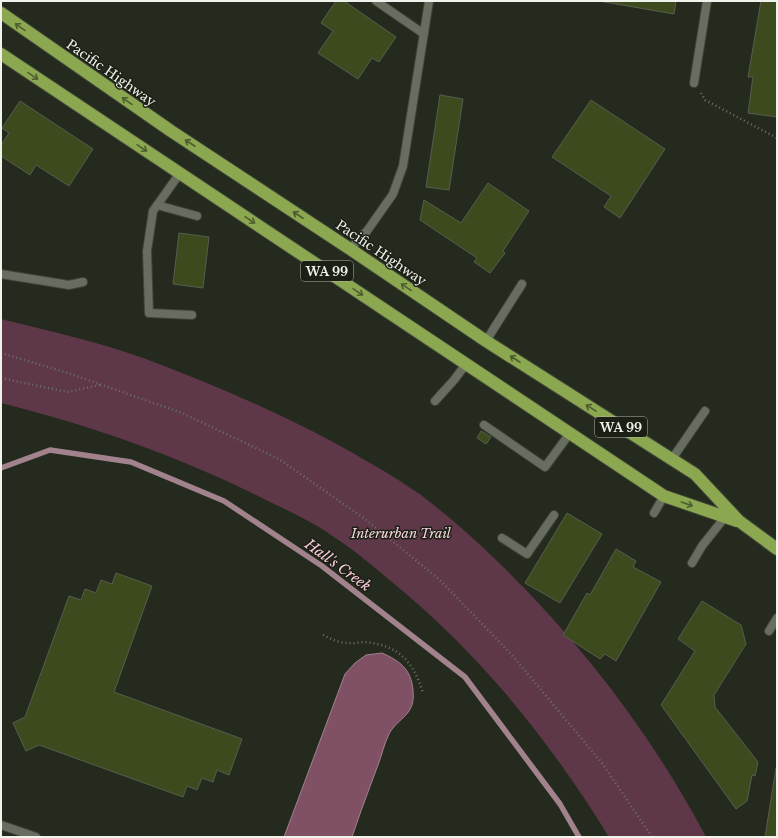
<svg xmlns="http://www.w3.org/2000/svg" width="778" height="838" viewBox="0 0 778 838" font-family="'Libre Baskerville',serif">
<rect width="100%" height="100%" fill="#252a1e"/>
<!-- green -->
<path fill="#5e3748" d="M1,319C50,331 99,342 146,359C210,383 273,410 333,442C356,455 378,467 400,481C408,487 418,492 426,499C450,517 473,538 495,559C579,640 651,733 706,837H609C549,740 481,655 392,582C373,566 354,550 334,537C313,522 289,511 266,500C181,457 93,426 1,403Z"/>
<!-- water -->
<path fill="#805165" stroke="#a1828d" d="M382,653C400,661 411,669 413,690C416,716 398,717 389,734C384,744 382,755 378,765C369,789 360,813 352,837H284L345,674L355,663L366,655Z"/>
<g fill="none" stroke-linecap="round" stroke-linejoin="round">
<!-- stream -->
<path stroke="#a1828d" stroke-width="5.5" d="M1,468L50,450L131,462L224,501L322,566L465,677L560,804L579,837"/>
</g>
<!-- building -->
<path fill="#3c4a1d" stroke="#585d4f" d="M336,1H344L396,37L379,62L372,58L358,79L318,53L333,31L321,23Z
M599,1H676L674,14Z
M761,1H777V117L748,113L753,77H748Z
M440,95L463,99L449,190L426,187Z
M591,100L665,149L620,218L604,207L611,196L552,157Z
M20,101L93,149L69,186L36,165L30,175L1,156V145L9,133L2,128Z
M488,183L529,211L503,251L505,253L490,273L474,262L477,258L420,220L424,200L461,223Z
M179,233L209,237L203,288L173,284Z
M481,431L491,437L486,444L477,438Z
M567,513L602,534L560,603L525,583Z
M616,549L636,561L633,567L661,582L616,661L605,654L600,659L563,635L587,593L590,595Z
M116,573L152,586L114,692L242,739L229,775L217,770L213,782L202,778L197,790L187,786L183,797L39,745L26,751L13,723L25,717L69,596L81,600L85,589L96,593L101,580L112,584Z
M702,601L741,625L746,644L714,695L715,707L758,762L755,776L752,775L747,801L736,809L661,705L695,651L678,639Z
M777,767V837H765L776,768Z"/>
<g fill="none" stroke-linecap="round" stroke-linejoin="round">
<defs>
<path id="lane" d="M376,1L424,34
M694,83L707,1
M180,173L153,211L147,251L149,313L192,315
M157,205L197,216
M350,249L367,231L393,194L403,166L429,1
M1,274L69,285L83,282
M486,341L522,284
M435,401L454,380L466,364
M484,425L545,467L570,433
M672,459L705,411
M654,513L664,496
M502,538L527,554L554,515
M692,563L702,546L725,517
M769,631L777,618
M1,825L36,837"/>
<path id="highway" d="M1,13L171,131L350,249L486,341L695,474L739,521L777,549
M1,54L664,496L737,521"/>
</defs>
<!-- lane casing -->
<use href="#lane" stroke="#404439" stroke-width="10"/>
<!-- highway casing -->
<use href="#highway" stroke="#404439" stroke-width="14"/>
<!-- path -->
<path stroke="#6d7167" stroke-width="2.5" stroke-dasharray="1 3" stroke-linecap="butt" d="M701,93L705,100L777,138
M1,353L68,373L182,413L279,459L365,519L440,580L511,654L602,763L652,837
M1,378L67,392L100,385
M323,635C331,639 339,643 349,643C354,644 359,642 364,642C399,645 413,661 423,693"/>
<!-- lane -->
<use href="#lane" stroke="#686e5f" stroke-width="8"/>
<!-- highway -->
<use href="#highway" stroke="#8ba750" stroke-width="12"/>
</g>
<!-- one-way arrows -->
<defs><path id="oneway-shaft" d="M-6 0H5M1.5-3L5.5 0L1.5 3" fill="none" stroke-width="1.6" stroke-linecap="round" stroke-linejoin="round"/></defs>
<g stroke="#4e5d2f">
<use href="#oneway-shaft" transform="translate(20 27) rotate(-145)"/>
<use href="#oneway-shaft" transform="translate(33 76) rotate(34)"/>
<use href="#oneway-shaft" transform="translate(127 101) rotate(-145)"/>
<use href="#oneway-shaft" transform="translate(190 143) rotate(-147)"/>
<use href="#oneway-shaft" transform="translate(142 148) rotate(34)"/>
<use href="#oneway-shaft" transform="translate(298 215) rotate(-147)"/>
<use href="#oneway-shaft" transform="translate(250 220) rotate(34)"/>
<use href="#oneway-shaft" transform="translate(406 287) rotate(-146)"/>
<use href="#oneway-shaft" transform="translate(358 292) rotate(34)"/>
<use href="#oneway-shaft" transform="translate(515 359) rotate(-147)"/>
<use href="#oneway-shaft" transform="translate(591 408) rotate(-148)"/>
<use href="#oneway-shaft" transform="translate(687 504) rotate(19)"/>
</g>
<g text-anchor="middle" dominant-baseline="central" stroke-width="3" stroke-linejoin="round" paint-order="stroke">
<!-- shield labels -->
<g fill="#1c2014" stroke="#b0b4aa" stroke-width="1">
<rect x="301" y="261" width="52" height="20" rx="3"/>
<rect x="595" y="417" width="52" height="20" rx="3"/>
</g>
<g font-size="12" font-weight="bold" fill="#eff3eb">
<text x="327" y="271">WA 99</text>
<text x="621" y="427">WA 99</text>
</g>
<!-- street labels -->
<g font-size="13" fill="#eff3eb" stroke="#1c2014">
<text transform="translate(111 73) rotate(35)">Pacific Highway</text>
<text transform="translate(381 253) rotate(34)">Pacific Highway</text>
</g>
<!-- park labels -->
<g font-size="13" font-style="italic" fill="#f6d5e2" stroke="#1c2014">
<text x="401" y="533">Interurban Trail</text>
</g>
<!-- water labels -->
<g font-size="14" font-style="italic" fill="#fdcde0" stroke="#1c2014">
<text transform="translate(338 565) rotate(36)">Hall's Creek</text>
</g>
</g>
<!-- border -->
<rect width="778" height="838" fill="none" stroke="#eff3eb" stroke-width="4"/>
</svg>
